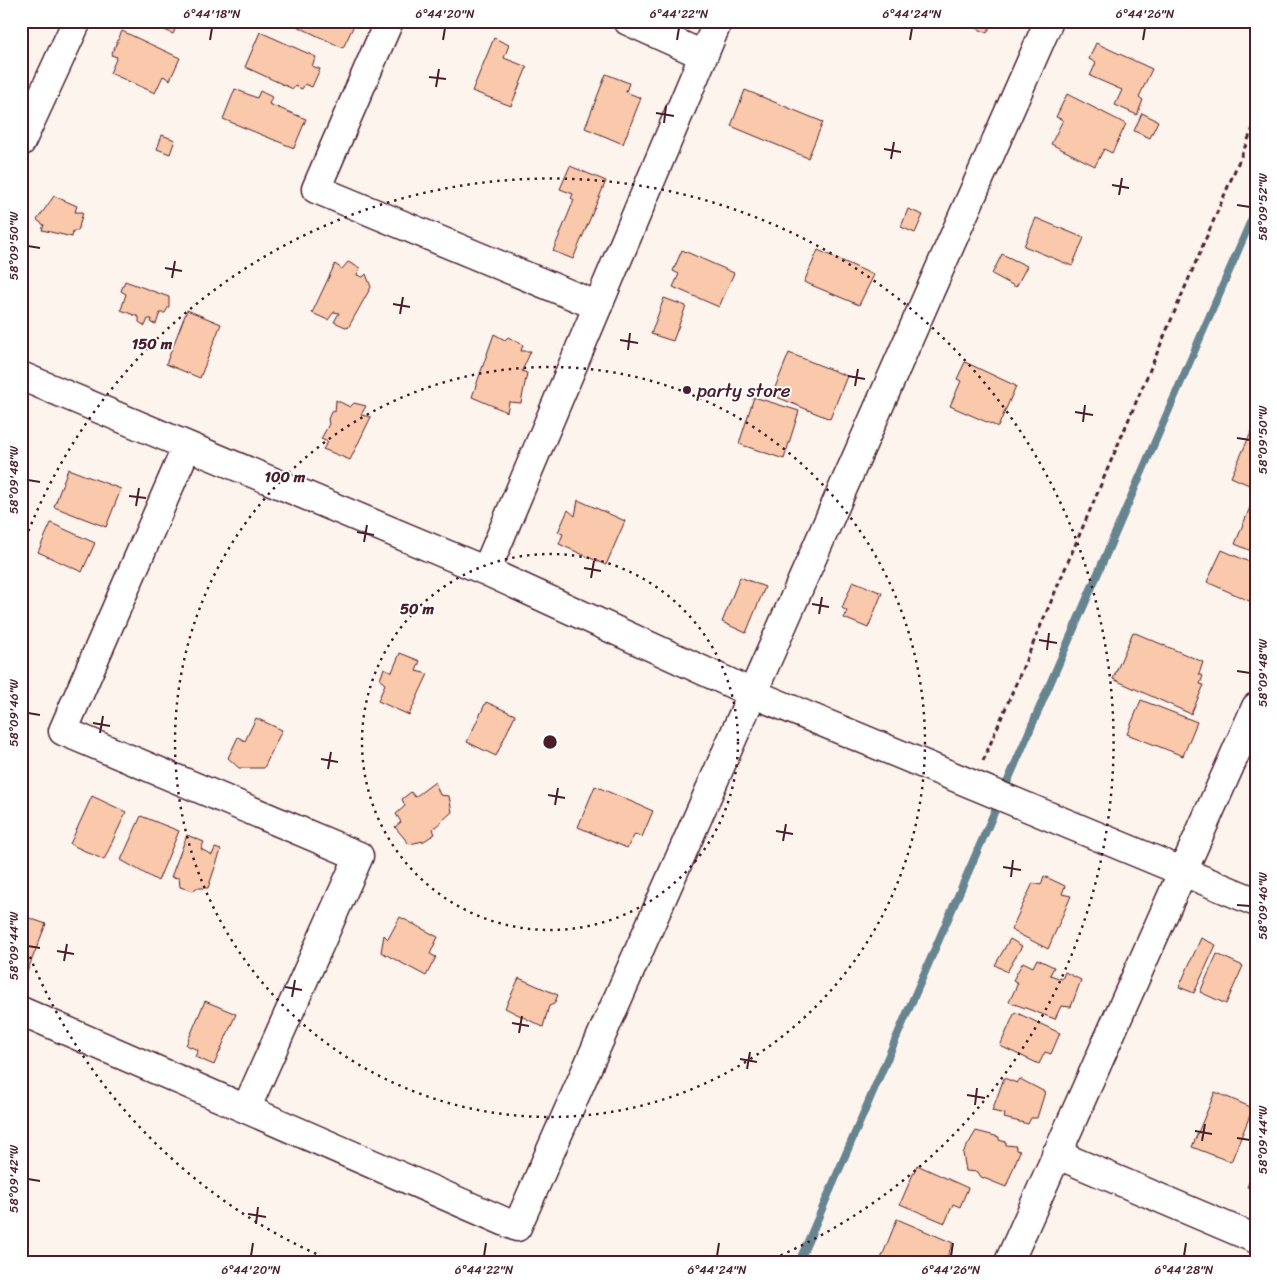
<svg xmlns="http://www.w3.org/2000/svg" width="1277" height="1283" viewBox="0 0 1277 1283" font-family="Sriracha,sans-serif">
<rect width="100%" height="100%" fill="#fef4ee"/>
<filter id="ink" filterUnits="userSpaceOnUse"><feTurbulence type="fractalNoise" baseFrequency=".02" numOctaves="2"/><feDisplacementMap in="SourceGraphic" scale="10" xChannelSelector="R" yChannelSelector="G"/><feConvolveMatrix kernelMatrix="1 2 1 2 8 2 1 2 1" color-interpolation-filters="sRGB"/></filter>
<g filter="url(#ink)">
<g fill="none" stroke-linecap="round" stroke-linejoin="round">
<!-- stream -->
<path stroke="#668590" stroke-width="8" d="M799,1262L1256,209"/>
</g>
<!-- building -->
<path fill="#fac8aa" stroke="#4a1f2b" d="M146,21H179L173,34Z
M286,21H356L343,48Z
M961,21H993L987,33Z
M122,31L180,58L170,80L163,76L155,93L110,73L117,57L111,55Z
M260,32L316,57L312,66L320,69L312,87L305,84L302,89L295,86L293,89L245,67Z
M494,38L509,45L504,58L527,67L511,106L472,91Z
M1096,43L1152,69L1139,97L1143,100L1137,115L1115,105L1122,90L1090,76L1096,63L1089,59Z
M606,74L629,83L626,92L641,98L623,144L585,128Z
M235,89L257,98L260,91L272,97L269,104L306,119L294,148L223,119Z
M745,90L823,122L808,158L731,126Z
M1067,94L1126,124L1112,153L1104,149L1095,166L1051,144L1063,120L1056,117Z
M1142,113L1158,121L1150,138L1134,131Z
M162,135L175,140L170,154L157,149Z
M570,166L606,181L573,259L553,251L574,200L571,198L573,194L560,189Z
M54,196L77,206L75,212H83L78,231H73L72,237L42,230L44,225L37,220Z
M908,209L923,215L915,233L901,227Z
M1036,218L1084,238L1072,266L1024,246Z
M682,250L734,273L719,307L673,287L679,274L673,271Z
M818,250L874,275L859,305L804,282Z
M1002,254L1027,266L1016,287L992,274Z
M348,262L360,268L357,275L363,277L366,274L371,287L348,328L334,322L339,313L334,312L328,320L312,313L335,264L342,269Z
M125,281L169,297V306L165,313H160L156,324L151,323L152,319H148L145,326L139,322V317L121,310L126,294L121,291Z
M664,298L686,306L673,341L651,334Z
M187,310L221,324L200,378L166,364Z
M494,334L505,340L508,337L523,345L521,351H531L522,371L527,373L521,403L509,402L507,412L472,397Z
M789,353L847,376L830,419L772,395Z
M965,362L1016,386L998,427L950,406L961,381L957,379Z
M754,397L799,411L784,459L739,444Z
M336,400L350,407L354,403L366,406L361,415L371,417L350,460L323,449L328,442L321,439L329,424L328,419L332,410L335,412Z
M1254,426L1256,427V488L1231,477Z
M68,469L121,489L106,527L54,507Z
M578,500L625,521L606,565L559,544L563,534L558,532L568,510L575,516Z
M1253,500L1256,501V553L1235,544Z
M51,523L95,543L82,572L38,552Z
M1222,550L1256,565V604L1207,582Z
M740,577L765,587L746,633L722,622Z
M853,581L882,593L868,628L844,618L847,611L842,608Z
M1133,632L1203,662L1199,674L1203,676L1200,684L1204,685L1191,714L1113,679Z
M400,653L420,661L416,671L428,674L409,715L378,701L385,684L380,680L384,668L392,672Z
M1141,700L1197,722L1183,756L1127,734Z
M486,702L515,715L496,756L467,742Z
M256,718L282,730L264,768H239L228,758L238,737L245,741Z
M435,782L440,795L449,796L452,812L433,829L435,834L424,841L409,844L395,827L401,822L396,814L405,806L402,799L411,792L415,797Z
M595,786L653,811L642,837L635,834L627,848L578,827Z
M92,796L126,812L104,860L70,844Z
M141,816L179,831L158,881L121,860Z
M187,835L204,842L201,849L212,855L215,848L221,850L208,888H196L193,891L180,887L179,878L171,877Z
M1044,876L1065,886L1062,894L1071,896L1048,949L1011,930L1033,883L1041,885Z
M21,915L46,924L25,977L21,975Z
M400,917L438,937L430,954L436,957L426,976L381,952L384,935L388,939Z
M1201,938L1216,945L1194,993L1179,987Z
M1010,939L1022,946L1007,972L995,965Z
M1217,954L1243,966L1226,1004L1200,992Z
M1037,959L1054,967L1050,975L1062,979L1065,972L1081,980L1071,1007L1061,1006L1055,1019L1009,1002L1018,983L1013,980L1023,962L1033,967Z
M519,978L558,995L554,1004L549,1006L543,1027L505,1008Z
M205,1001L236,1014L214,1065L195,1057L198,1050L186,1045Z
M1015,1012L1060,1033L1051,1054L1045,1052L1039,1064L1000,1046Z
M1004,1078L1017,1083L1020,1079L1045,1092L1037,1118H1031L1028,1124L1004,1118L1005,1114L992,1111Z
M1215,1092L1253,1108L1231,1162L1192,1147Z
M976,1131L999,1137V1140L1006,1142V1145L1016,1146V1150L1020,1151L1006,1187L981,1177L978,1172L966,1171L963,1153Z
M917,1165L968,1188L960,1207L953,1204L945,1223L900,1204Z
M1256,1165V1191L1247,1187Z
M897,1219L953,1243L945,1262H888L881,1259Z"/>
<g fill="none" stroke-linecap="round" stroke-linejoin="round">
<defs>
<path id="minor" d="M389,21L316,189L598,306
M628,21L703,55
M21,142L77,21
M21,376L486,571L752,693L1256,902
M187,446L63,731L359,856L246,1109
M486,571L718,21
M21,1011L517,1227L1049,21
M1056,1154L1256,1239
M1009,1262L1256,707"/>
</defs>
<!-- minor casing -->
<use href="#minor" stroke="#4a1f2b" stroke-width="31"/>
<!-- path -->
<path stroke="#4a1f2b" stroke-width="3" stroke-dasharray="5 4" stroke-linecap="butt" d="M983,761L1256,121"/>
<!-- minor -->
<use href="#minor" stroke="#fff" stroke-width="28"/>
</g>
</g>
<!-- ticks -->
<path fill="none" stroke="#4a1f2b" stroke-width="2" d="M210,40L212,28M443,40L445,28M677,40L679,28M910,40L912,28M1143,40L1145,28M429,77L446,79M436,87L439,69M656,113L674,116M664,123L666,106M884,149L901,152M891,159L894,142M1112,185L1129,188M1119,195L1122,178M1237,205L1250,207M28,246L40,248M165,268L182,271M172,278L175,261M393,304L410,307M400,314L403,297M620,340L638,343M628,350L630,333M848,376L865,379M855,386L858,369M1075,412L1093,415M1083,422L1085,405M1237,438L1250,440M28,480L40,482M129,496L146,498M136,506L139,488M357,532L374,535M364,542L367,525M584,568L601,571M591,578L594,561M812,604L829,607M819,614L822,597M1039,640L1057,643M1047,650L1049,633M1237,671L1250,673M28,713L40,715M93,723L110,726M100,733L103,716M321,759L338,762M328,769L331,752M548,795L565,798M555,805L558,788M776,831L793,834M783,841L786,824M1003,867L1021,870M1011,877L1013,860M1237,905L1250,906M28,946L40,948M57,951L74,954M64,961L67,944M285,987L302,990M292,997L295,980M512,1023L529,1026M519,1033L522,1016M740,1059L757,1062M747,1069L750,1052M967,1095L985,1098M975,1105L977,1088M1195,1131L1212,1134M1237,1138L1250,1140M1202,1141L1205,1124M28,1179L40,1181M248,1214L266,1217M256,1224L258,1207M251,1256L253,1243M484,1256L486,1243M717,1256L719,1243M951,1256L953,1243M1184,1256L1186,1243"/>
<!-- distance rings -->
<g fill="none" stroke="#4a1f2b" stroke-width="2.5" stroke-dasharray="2.5 5">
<circle cx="550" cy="742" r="188"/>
<circle cx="550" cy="742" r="375"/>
<path d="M330 1260A563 563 0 0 1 23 939M23 545A563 563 0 1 1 770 1260"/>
</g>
<!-- markers -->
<circle fill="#4a1f2b" stroke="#fff" stroke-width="2" cx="687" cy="390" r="5"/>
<g text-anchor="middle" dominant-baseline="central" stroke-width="4" stroke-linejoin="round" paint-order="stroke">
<!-- poi labels -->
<g font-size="19" fill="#4a1f2b" stroke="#fff" text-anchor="start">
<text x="697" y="390">party store</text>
</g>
</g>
<circle cx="550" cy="742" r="8" fill="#4a1f2b" stroke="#fff" stroke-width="2.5"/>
<g font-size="15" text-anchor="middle" font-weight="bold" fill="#4a1f2b" stroke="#fff" stroke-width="4" stroke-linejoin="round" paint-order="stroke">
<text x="152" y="349">150 m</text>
<text x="285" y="482">100 m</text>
<text x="417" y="614">50 m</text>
</g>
<!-- margin -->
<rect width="1277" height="1283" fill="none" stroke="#fff" stroke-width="55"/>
<rect x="28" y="28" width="1222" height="1228" fill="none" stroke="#4a1f2b" stroke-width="2"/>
<g font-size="12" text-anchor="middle" fill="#4a1f2b">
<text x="212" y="18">6°44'18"N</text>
<text x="445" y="18">6°44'20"N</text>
<text x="679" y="18">6°44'22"N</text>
<text x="912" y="18">6°44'24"N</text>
<text x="1145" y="18">6°44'26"N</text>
<text transform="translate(1263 207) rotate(-90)" y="4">58°09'52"W</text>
<text transform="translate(14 246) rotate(-90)" y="4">58°09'50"W</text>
<text transform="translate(1263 440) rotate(-90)" y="4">58°09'50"W</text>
<text transform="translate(14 480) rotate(-90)" y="4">58°09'48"W</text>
<text transform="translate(1263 673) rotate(-90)" y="4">58°09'48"W</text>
<text transform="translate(14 713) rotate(-90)" y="4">58°09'46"W</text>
<text transform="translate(1263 906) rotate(-90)" y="4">58°09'46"W</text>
<text transform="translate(14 946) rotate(-90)" y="4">58°09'44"W</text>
<text transform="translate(1263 1140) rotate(-90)" y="4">58°09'44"W</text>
<text transform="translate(14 1179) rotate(-90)" y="4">58°09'42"W</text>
<text x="251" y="1274">6°44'20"N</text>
<text x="484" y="1274">6°44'22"N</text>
<text x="717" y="1274">6°44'24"N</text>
<text x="951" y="1274">6°44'26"N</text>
<text x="1184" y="1274">6°44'28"N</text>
</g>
</svg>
